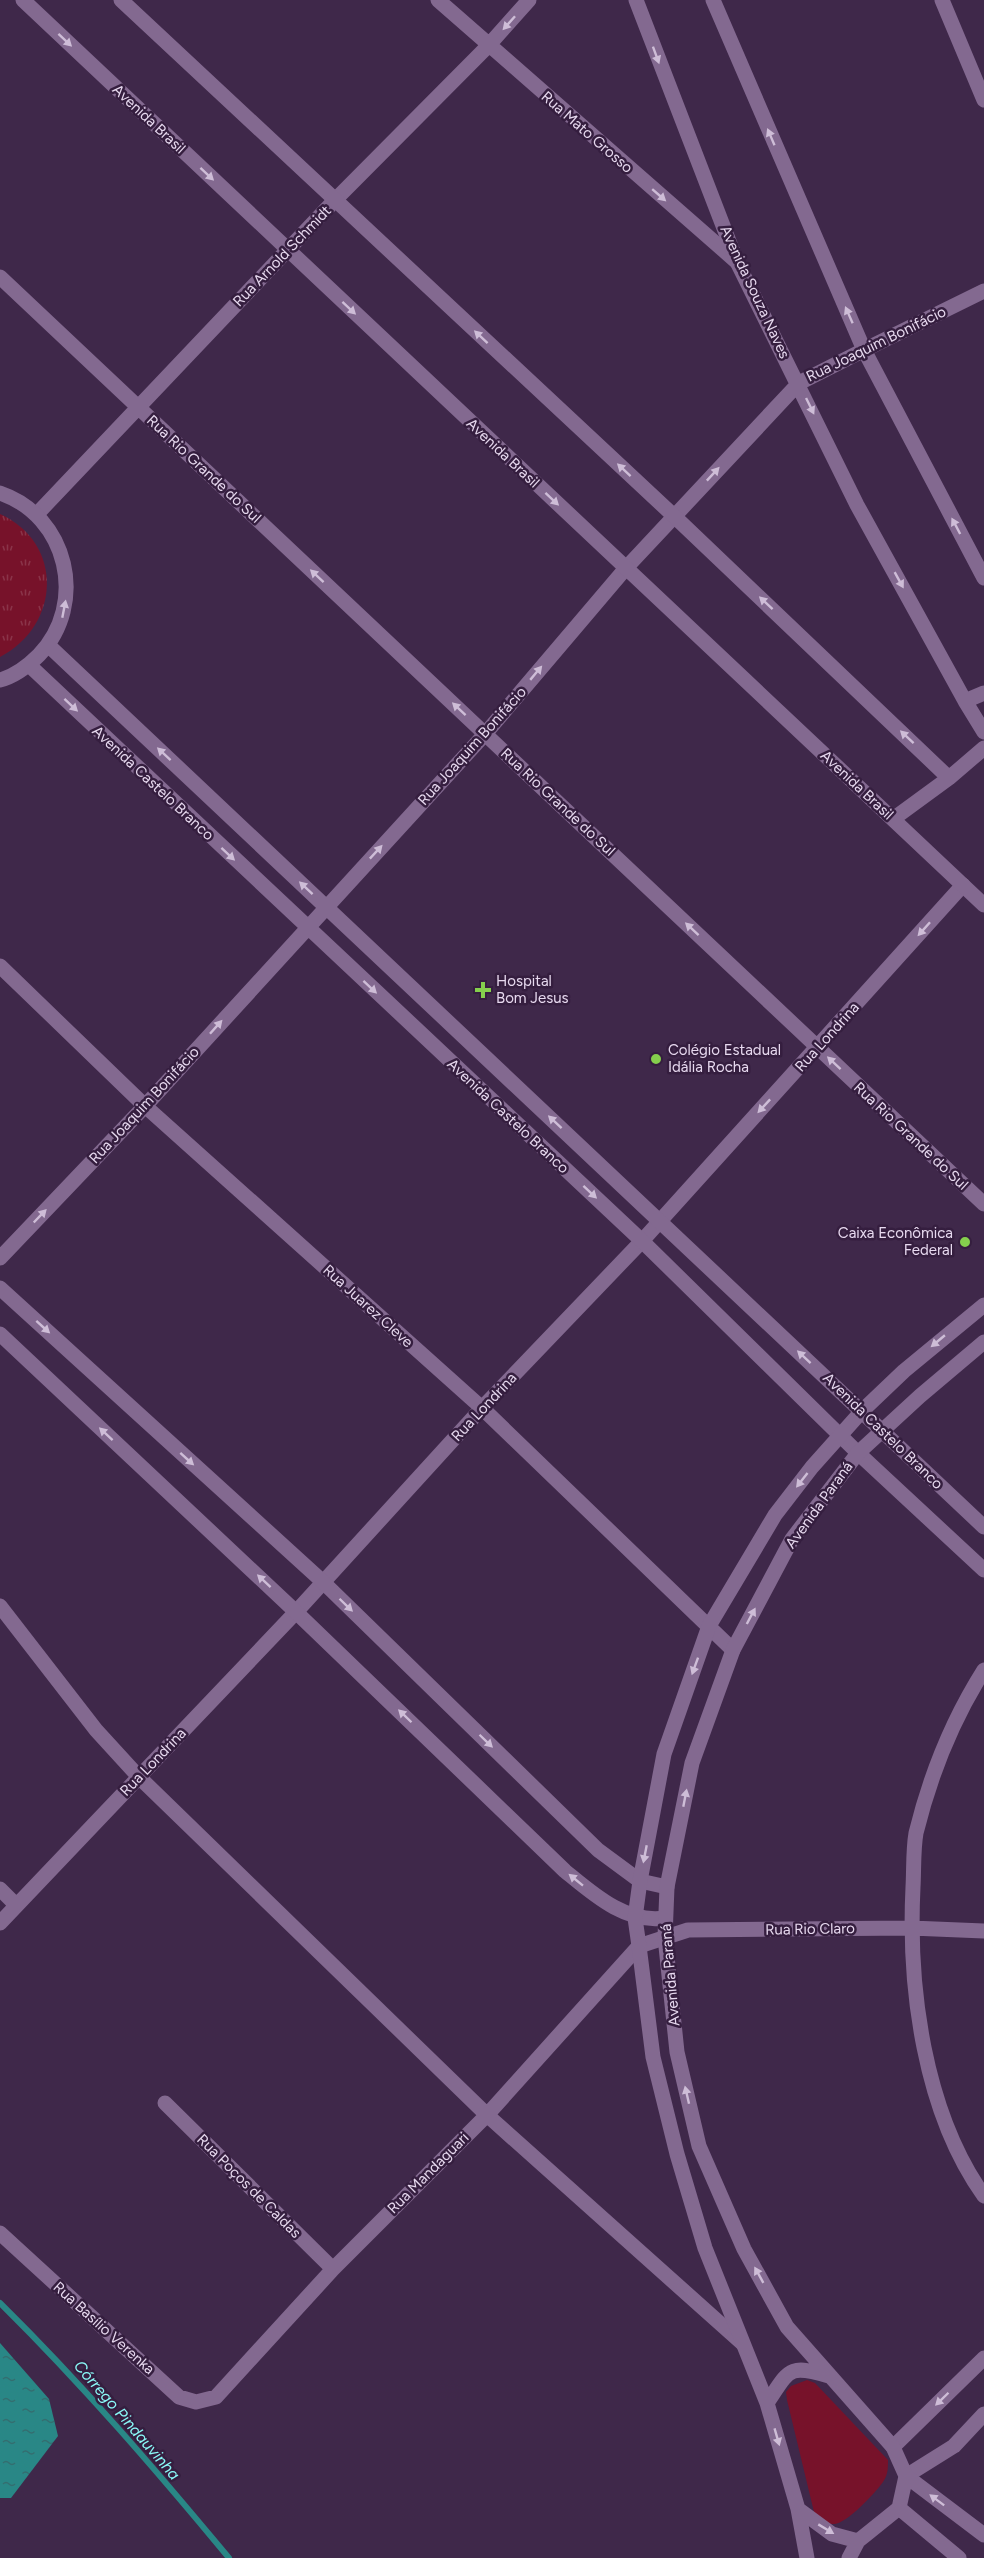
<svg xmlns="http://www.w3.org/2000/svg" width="984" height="2558" viewBox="0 0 984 2558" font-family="Figtree,sans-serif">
<defs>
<pattern id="park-tufts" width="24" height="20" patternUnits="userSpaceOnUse" patternTransform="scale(1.5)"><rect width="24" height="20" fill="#77122a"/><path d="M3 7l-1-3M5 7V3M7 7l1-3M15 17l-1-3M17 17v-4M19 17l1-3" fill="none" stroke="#8a3449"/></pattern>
<pattern id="water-ripples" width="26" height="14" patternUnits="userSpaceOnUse" patternTransform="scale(1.5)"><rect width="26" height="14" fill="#298786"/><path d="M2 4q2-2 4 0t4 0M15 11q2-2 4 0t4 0" fill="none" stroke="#336e70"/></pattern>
</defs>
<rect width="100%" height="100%" fill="#3f284a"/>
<!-- grass -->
<path fill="#77122a" d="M807,2380L815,2383L888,2460C888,2468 888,2475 883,2482C875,2493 846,2525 833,2524C824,2524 820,2518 814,2512L787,2400L786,2392L791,2386Z"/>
<!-- park -->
<path fill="url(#park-tufts)" d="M0,514C64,543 61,625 0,657Z"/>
<!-- water -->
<path fill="url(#water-ripples)" d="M0,2343L49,2399L58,2436L11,2498H0Z"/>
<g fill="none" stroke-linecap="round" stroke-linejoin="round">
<!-- stream -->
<path stroke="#298786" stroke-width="6" d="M0,2303C82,2384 156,2470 229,2558"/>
<!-- minor -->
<path stroke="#836990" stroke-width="15" d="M438,0L737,262
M942,0L984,100
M0,277L984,1204
M864,350L984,291
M37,514L335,200L488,46L529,0
M0,966L145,1106L482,1408L733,1650
M0,1606L96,1730L139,1777L487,2115L742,2343
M984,1670C953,1719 930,1776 916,1833C913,1850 914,1870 913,1887C908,1988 924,2112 984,2196
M0,1889L16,1905
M0,1923L296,1612L482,1408L642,1241L963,885
M165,2103L333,2269
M0,2233L179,2397L196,2402L216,2397L333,2269L487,2115L639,1946L688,1930L911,1928L984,1931"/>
<!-- tertiary -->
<path stroke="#836990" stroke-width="15" d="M636,0L737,262L857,505L965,701L984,732
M713,0L864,350L984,578
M0,493C68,516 88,604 39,655C28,666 15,676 0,680
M48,645L984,1527
M29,665L642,1241L858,1453L984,1570
M965,701L984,693
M0,1258L145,1106L485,734L626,568L799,383L864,350
M0,1288L322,1581L598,1850L640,1881L667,1887
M0,1334L296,1612L565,1871C593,1894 626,1924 665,1918
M893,2447L984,2358
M906,2476L954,2446L984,2414"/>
<!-- secondary -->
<path stroke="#836990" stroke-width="15" d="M23,0L984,905
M121,0L674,516L949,778
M893,819L949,778L984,748
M984,1342L920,1396L858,1453L792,1539L733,1650L692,1763L667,1887L665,1937L677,2052L699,2146L744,2249L787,2327L893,2447L906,2476L984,2535
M767,2403C790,2369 788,2364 829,2376
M899,2508L959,2558
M798,2509L832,2534L858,2541
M807,2558L798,2509L767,2403L705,2248L677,2154L653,2057L639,1946L635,1918L640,1881L664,1754L709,1626L775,1515L812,1467L862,1411L904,1371L984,1305
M849,2558L858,2541L899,2508L906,2476"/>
</g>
<!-- one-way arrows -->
<defs><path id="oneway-solid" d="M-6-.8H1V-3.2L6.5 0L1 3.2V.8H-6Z" transform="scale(1.5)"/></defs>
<g fill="#cebdd7">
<use href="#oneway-solid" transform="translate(509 23) rotate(132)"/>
<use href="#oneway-solid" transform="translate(65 40) rotate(43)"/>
<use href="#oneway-solid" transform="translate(656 55) rotate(70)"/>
<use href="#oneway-solid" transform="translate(771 137) rotate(-113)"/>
<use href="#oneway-solid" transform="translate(207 174) rotate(43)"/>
<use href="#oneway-solid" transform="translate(659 195) rotate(41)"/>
<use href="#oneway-solid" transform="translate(349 308) rotate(43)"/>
<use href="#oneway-solid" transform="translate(849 315) rotate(-114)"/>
<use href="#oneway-solid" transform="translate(481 337) rotate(-137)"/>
<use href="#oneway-solid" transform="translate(810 406) rotate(64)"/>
<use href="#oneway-solid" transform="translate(624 470) rotate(-137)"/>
<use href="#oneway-solid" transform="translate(713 474) rotate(-47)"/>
<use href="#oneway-solid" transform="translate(552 499) rotate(43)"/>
<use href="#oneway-solid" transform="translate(956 526) rotate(-118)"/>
<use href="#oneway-solid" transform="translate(317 576) rotate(-137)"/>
<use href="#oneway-solid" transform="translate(899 580) rotate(61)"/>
<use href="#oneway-solid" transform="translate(766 603) rotate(-137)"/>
<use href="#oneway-solid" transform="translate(64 609) rotate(-79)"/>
<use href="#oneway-solid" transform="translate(536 673) rotate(-50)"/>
<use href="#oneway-solid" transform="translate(71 705) rotate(43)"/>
<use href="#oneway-solid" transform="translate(459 709) rotate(-137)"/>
<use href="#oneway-solid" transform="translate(907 737) rotate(-137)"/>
<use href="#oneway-solid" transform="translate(164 754) rotate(-137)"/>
<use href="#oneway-solid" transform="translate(376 852) rotate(-47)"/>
<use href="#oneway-solid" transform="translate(228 854) rotate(43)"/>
<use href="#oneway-solid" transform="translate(306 888) rotate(-137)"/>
<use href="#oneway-solid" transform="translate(692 929) rotate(-137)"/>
<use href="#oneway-solid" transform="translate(924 929) rotate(132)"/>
<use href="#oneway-solid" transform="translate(370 987) rotate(43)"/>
<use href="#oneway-solid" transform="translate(216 1027) rotate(-48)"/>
<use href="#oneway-solid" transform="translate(834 1063) rotate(-137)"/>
<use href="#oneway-solid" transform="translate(764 1106) rotate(133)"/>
<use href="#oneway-solid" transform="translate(555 1122) rotate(-137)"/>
<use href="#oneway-solid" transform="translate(590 1192) rotate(43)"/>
<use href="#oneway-solid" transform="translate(40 1216) rotate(-46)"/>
<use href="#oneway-solid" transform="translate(43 1327) rotate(42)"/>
<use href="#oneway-solid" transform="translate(938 1341) rotate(140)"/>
<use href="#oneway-solid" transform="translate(804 1357) rotate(-137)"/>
<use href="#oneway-solid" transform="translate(106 1434) rotate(-137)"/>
<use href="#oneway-solid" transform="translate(187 1459) rotate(42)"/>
<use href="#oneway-solid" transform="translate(802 1480) rotate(128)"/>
<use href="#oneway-solid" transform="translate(264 1581) rotate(-137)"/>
<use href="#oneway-solid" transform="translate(346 1605) rotate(44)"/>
<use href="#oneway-solid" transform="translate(751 1616) rotate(-62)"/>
<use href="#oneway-solid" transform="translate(695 1666) rotate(110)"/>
<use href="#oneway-solid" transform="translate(405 1716) rotate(-136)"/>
<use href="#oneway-solid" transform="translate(486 1741) rotate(44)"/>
<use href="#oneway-solid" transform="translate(685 1798) rotate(-79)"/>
<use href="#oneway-solid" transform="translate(645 1854) rotate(101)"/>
<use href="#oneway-solid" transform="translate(576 1880) rotate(-141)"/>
<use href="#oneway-solid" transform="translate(687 2095) rotate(-103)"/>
<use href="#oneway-solid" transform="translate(759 2275) rotate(-119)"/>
<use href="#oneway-solid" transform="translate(942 2399) rotate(136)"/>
<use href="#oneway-solid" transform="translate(777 2437) rotate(74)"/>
<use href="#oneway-solid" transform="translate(937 2500) rotate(-143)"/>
<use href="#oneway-solid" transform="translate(826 2529) rotate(31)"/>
</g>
<!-- markers -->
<g fill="#85cf4d" stroke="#351e3f" stroke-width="2">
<path d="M480 981h6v6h6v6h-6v6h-6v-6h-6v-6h6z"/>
<circle cx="656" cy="1059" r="6"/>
<circle cx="965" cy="1242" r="6"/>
</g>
<g text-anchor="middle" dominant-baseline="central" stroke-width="5" stroke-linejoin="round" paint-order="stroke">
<!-- street labels -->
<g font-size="15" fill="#e7d9ef" stroke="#351e3f">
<text transform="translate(149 119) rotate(43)">Avenida Brasil</text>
<text transform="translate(587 132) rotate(41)">Rua Mato Grosso</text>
<text transform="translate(282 256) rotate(-46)">Rua Arnold Schmidt</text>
<text transform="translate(755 292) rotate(65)">Avenida Souza Naves</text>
<text transform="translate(876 344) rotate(-26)">Rua Joaquim Bonifácio</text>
<text transform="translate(503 453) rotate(43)">Avenida Brasil</text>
<text transform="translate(204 469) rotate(43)">Rua Rio Grande do Sul</text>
<text transform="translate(472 746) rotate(-48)">Rua Joaquim Bonifácio</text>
<text transform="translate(153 783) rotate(43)">Avenida Castelo Branco</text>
<text transform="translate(857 785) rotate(43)">Avenida Brasil</text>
<text transform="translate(558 802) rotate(43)">Rua Rio Grande do Sul</text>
<text transform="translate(827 1037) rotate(-48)">Rua Londrina</text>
<text transform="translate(144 1105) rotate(-47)">Rua Joaquim Bonifácio</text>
<text transform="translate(508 1116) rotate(43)">Avenida Castelo Branco</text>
<text transform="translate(911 1136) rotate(43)">Rua Rio Grande do Sul</text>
<text transform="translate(368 1306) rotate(42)">Rua Juarez Cleve</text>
<text transform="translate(484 1407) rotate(-47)">Rua Londrina</text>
<text transform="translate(883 1431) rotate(44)">Avenida Castelo Branco</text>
<text transform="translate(819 1505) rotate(-54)">Avenida Paraná</text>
<text transform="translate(153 1762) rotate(-46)">Rua Londrina</text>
<text transform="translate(810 1929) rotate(-1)">Rua Rio Claro</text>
<text transform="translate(670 1975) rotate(-95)">Avenida Paraná</text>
<text transform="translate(428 2173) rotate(-45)">Rua Mandaguari</text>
<text transform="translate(249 2186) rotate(45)">Rua Poços de Caldas</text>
<text transform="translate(104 2328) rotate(42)">Rua Basílio Verenka</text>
</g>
<!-- poi labels -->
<g font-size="15" fill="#e7d9ef" stroke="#351e3f" text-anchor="start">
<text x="496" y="981">Hospital<tspan x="496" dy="17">Bom Jesus</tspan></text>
<text x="668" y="1050">Colégio Estadual<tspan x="668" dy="17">Idália Rocha</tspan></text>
<text x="953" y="1233" text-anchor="end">Caixa Econômica<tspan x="953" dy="17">Federal</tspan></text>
</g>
<!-- water labels -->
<g font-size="16" font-style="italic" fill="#8af9f7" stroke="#351e3f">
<text transform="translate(127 2420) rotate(49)">Córrego Pindauvinha</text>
</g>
</g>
</svg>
